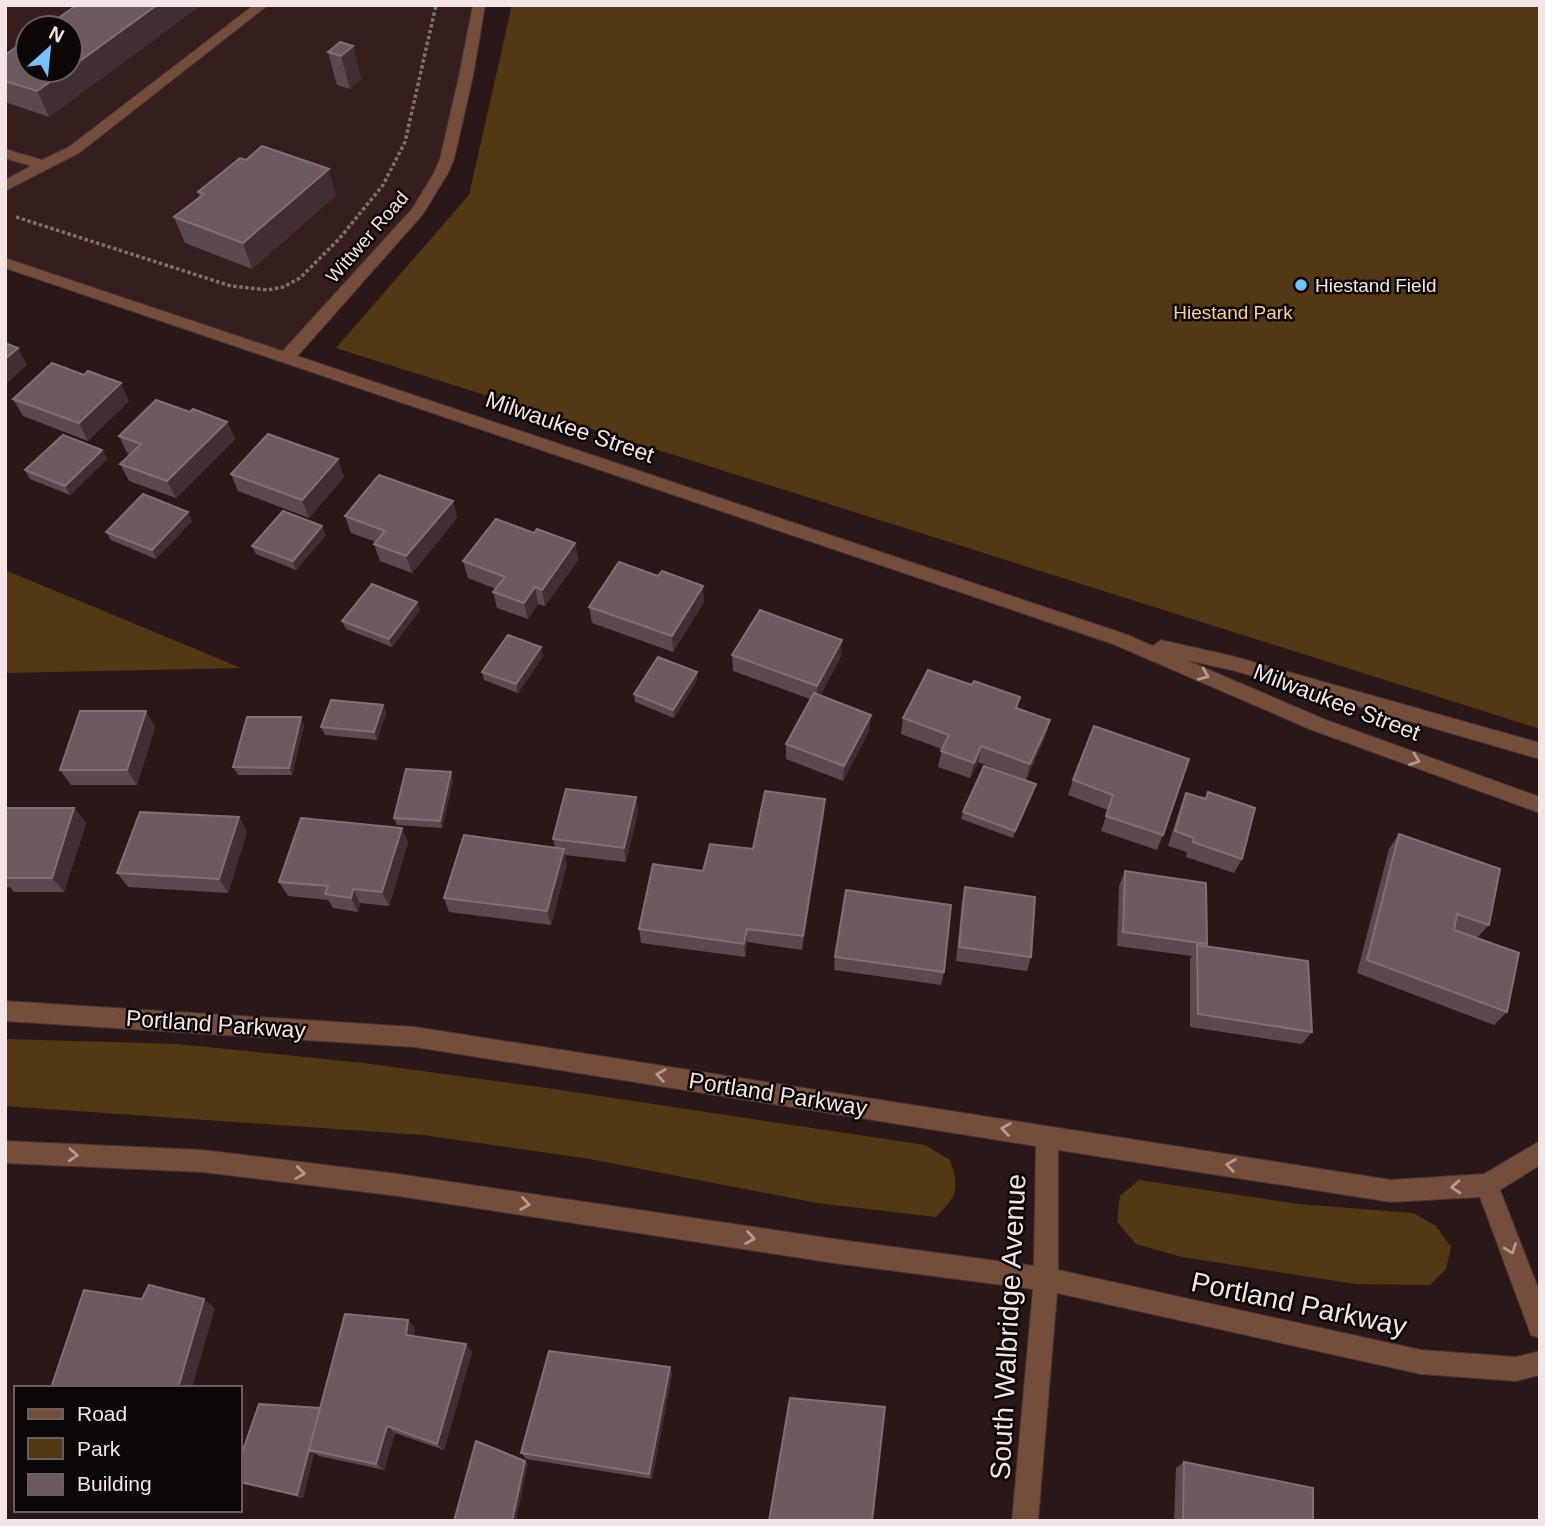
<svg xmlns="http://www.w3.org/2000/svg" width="1545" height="1526" viewBox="0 0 1545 1526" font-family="Arial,sans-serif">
<rect width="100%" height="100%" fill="#2a1818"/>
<!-- built -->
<path fill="#371e1e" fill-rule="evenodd" d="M5,5H479L447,159L418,211L287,357L5,263ZM28,28H70V70H28Z"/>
<!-- green -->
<path fill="#533913" d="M512,5H1540V729L336,348L469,195Z
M5,570L241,668L5,673Z
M5,1039L177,1044L363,1063L547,1088L925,1145L950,1160C960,1190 957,1195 936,1217L817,1203L590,1159L423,1135L5,1106Z
M1139,1180L1298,1204L1413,1213L1436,1226L1451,1247L1446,1269L1430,1285L1355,1284L1182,1257L1136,1244L1117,1222L1120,1196Z"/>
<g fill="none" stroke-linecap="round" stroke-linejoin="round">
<defs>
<path id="service" d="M254,5H268L79,153L5,191V180L31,166L5,158V149L42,160L69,147Z"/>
<path id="minor" d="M473,5H485L473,76L454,159L448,173L423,214L293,361H281L279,357L281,353L412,209L434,173L440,159L459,76Z
M5,1001L415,1027L1391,1180L1484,1174L1540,1141V1165L1500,1190L1540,1293V1338L1531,1335L1480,1197L1391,1202L1058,1150V1270L1421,1350L1516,1357L1540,1351V1375L1516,1381L1421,1374L1057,1293L1038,1521H1012L1033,1289L834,1263L398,1196L202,1172L5,1163V1141L202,1150L398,1174L834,1239L1034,1266L1036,1146L415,1047L5,1021Z"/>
<path id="tertiary" d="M5,258L1125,634L1153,646L1161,640L1232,656L1540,743V759L1232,670L1186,660L1326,720L1540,797V813L1312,730L1113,644L5,268Z"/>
</defs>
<!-- service casing -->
<use href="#service" stroke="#463535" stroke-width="2"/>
<!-- minor casing -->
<use href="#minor" stroke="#463535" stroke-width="2"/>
<!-- tertiary casing -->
<use href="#tertiary" stroke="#463535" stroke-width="2"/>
<!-- path -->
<path stroke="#806f6f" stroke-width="3.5" stroke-dasharray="3.5 2.5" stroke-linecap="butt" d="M16,217L231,286L268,290L283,287L300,278L339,239L383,185L405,142L436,5"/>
<!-- service -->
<use href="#service" fill="#744d3b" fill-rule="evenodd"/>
<!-- minor -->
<use href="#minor" fill="#744d3b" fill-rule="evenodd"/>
<!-- tertiary -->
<use href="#tertiary" fill="#744d3b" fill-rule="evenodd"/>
</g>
<!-- wall -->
<path fill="#5b4950" d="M77,5H201L49,117L5,102V55Z
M353,46L361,79L350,89L337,85L328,52Z
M246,160L336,195L252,269L185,243L174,217L200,197L198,192Z
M13,399L129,401L88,441L23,416Z
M227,422L235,439L176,498L129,481L120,464L130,454L127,453L119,436Z
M102,450L107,459L70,495L30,479L25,470Z
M231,474L344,477L309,518L238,491Z
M453,501L457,518L412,573L380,561L374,544L376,542L351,533L345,516Z
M188,512L192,521L156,559L111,540L106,532Z
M534,533L575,543L578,560L545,606L538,604L528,619L497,608L493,592L496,589L468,578L463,561Z
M326,535L296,570L256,554L252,546Z
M417,602L420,610L392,647L346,629L342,621Z
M704,602L673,652L592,623L589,607Z
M732,655L841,656L820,696L871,715L869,731L843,781L786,759V744L810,699L733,671Z
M543,656L518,693L484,680L482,672Z
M697,672V680L674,718L635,702L634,694Z
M972,685L1020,697L1017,708L1050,720L1046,735L1026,780L978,762L970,778L938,767L942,749L901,734L903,718Z
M383,705L386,713L377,740L325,735L321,727Z
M304,725L292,775H238L233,767Z
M1094,726L1163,835L1157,850L1101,831L1108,810L1068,795L1073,780Z
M155,727L137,785H71L60,770Z
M453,780L442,828L397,825L394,818Z
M1036,784L1033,792L1013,838L961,819L963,812Z
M1208,792L1242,859L1234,873L1186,857L1187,852L1168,846L1180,808L1186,793L1205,799Z
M636,797L638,812L626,862L565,855L567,864L551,925L449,912L444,898L555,848L553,839Z
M825,799L824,814L802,950L747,942L745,957L641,943L639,929L703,871L753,849Z
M5,808H74L86,823L64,892H14L10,887L5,888Z
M239,817L247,832L228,893L128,887L117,873Z
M1399,834L1489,925L1477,938L1507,1012L1494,1025L1357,973L1389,849Z
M408,842L389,906L360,903L358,912L333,908L328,900L288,896L279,882Z
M1125,871L1207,944L1205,946L1312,1032L1302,1044L1190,1027V959L1192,956L1117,946L1119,886Z
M965,887L1031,957L1027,971L956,961L962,901Z
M835,957L944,972L941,985L834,970Z
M408,1320L415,1328L414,1336L466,1344L472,1352L444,1450L395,1433L384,1470L319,1456L314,1453L303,1498L240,1483V1459L320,1408Z
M672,1374L652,1479L526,1459L521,1453Z
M1184,1462L1313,1521H1174L1176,1468Z"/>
<!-- shaded-wall -->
<path fill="#412e33" d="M157,5H201L49,117L37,91L67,70H70V68Z
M353,46L361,79L350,89L341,56Z
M329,169L336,195L252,269L243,243Z
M18,348L27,365L5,385V359Z
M121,383L129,401L88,441L79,423Z
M227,422L235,439L176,498L167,481Z
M102,450L107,459L70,495L65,486Z
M338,459L344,477L309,518L302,500Z
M453,501L457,518L412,573L406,556Z
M188,512L192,521L156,559L152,550Z
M322,526L326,535L296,570L293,561Z
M575,543L578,560L545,606L542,590Z
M703,586L704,602L673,652L672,636Z
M535,587L538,604L528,619L524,603Z
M417,602L420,610L392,647L389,639Z
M842,640L841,656L817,702V686Z
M541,647L543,656L518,693L516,684Z
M697,672V680L674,718L673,710Z
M383,705L386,713L377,740L374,732Z
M146,711L155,727L137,785L127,770Z
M871,715L869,731L843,781L844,766Z
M301,717L304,725L292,775L289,768Z
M1050,720L1046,735L1026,780L1030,764Z
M981,746L978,762L970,778L974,763Z
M451,772L453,780L442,828L440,821Z
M1036,784L1033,792L1013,838L1015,831Z
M636,797L638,812L626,862L624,848Z
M825,799L824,814L802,950L803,936Z
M74,808L86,823L64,892L52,878Z
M239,817L247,832L228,893L219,879Z
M402,828L408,842L389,906L382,892Z
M564,849L567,864L551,925L547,911Z
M353,889L360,903L358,912L351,898Z
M747,929V942L745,957L744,944Z
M204,1299L215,1308L192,1388H178Z
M408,1320L415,1328L413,1343L406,1335Z
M466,1344L472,1352L444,1450L437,1444Z
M670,1367L672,1374L652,1479L649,1474Z
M320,1408L309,1450L314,1453L303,1498L297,1495Z
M387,1426L395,1433L384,1470L376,1464Z
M525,1461L528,1464L516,1521H512Z"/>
<!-- building -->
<path fill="#6c5a60" stroke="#816f75" stroke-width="2" d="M77,5H157L70,68V28H44Z
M28,39V70H67L37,91L5,81V55Z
M340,42L353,46L341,56L328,52Z
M262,146L329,169L243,243L174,217L204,194L198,192L240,158L246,160Z
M5,343L18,348L5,359Z
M52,363L84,375L88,371L121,383L79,423L13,399Z
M156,400L190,412L193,409L227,422L167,481L120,464L141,444L119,436Z
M268,434L338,459L302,500L231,474Z
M63,435L102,450L65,486L25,470Z
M379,475L453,501L406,556L374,544L385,531L345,516Z
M143,494L188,512L152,550L106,532Z
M283,511L322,526L293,561L252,546Z
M496,519L534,533L537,529L575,543L542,590L535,587L524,603L493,592L505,577L463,561Z
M619,562L658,576L662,571L703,586L672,636L589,607Z
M372,584L417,602L389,639L342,621Z
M760,610L842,640L817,686L732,655Z
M508,635L541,647L516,684L482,672Z
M658,657L697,672L673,710L634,694Z
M928,670L972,685L974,681L1020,697L1016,708L1050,720L1030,764L981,746L974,763L941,751L949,735L903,718Z
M814,693L871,715L844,766L786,744Z
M331,700L383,705L374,732L321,727Z
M80,711H146L127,770H60Z
M247,717H301L289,768L233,767Z
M1094,726L1189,759L1163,835L1106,816L1113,795L1073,780Z
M984,766L1036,784L1015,831L963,812Z
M406,769L451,772L440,821L394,818Z
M566,789L636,797L624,848L553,839Z
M765,791L825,799L803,936L747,929L744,944L639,929L653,864L703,871L710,844L753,849Z
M1208,792L1255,808L1242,859L1193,842L1194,838L1175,831L1186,793L1206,799Z
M5,808H74L52,878H5Z
M140,812L239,817L219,879L117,873Z
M301,818L402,828L382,892L353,889L351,898L325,894L328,886L279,882Z
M1399,834L1500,869L1489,925L1457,914L1454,930L1519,953L1507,1012L1367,960Z
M464,835L564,849L547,911L444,898Z
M1125,871L1206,883L1207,944L1123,932Z
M965,887L1035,897L1031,957L959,947Z
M846,890L951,905L944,972L835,957Z
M1197,945L1308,961L1312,1032L1198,1014Z
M149,1285L204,1299L178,1388H51L84,1290L142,1299Z
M345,1314L408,1320L406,1335L466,1344L437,1444L387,1426L376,1464L309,1450Z
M549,1351L670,1367L649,1474L521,1453Z
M790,1398L885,1407L872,1521H769Z
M259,1404L320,1408L297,1495L240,1482V1459Z
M476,1441L525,1461L512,1521H454Z
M1184,1462L1313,1488V1521H1183Z"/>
<!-- one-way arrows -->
<defs><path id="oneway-chevron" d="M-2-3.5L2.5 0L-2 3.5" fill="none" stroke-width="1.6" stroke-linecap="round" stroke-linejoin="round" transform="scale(1.75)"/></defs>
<g stroke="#b49990">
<use href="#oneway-chevron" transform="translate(1204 675) rotate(23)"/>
<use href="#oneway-chevron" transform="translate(1415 760) rotate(20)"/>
<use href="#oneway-chevron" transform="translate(661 1075) rotate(-171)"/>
<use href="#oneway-chevron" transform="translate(1006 1129) rotate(-171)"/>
<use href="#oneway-chevron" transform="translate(73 1155) rotate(3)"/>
<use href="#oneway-chevron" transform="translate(1231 1165) rotate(-171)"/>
<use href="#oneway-chevron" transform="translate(300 1173) rotate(7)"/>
<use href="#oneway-chevron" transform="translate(1456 1187) rotate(176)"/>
<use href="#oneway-chevron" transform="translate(525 1204) rotate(9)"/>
<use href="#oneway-chevron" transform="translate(750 1238) rotate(9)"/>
<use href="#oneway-chevron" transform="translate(1511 1249) rotate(69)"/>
</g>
<!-- markers -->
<circle fill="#76c0f7" stroke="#0d0606" stroke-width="2.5" cx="1301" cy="285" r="7"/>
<g text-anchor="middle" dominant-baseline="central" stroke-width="5" stroke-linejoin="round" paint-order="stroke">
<!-- far-street labels -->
<g font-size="19" fill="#f3e5e5" stroke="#0d0606">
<text transform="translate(367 237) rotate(-49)">Wittwer Road</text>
</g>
<!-- far-poi labels -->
<g font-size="19" fill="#f3e5e5" stroke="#0d0606" text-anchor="start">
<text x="1315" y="285">Hiestand Field</text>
</g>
<!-- far-park labels -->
<g font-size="19" fill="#fad19c" stroke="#0d0606">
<text x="1233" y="312">Hiestand Park</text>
</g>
<!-- street labels -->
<g font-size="23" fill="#f3e5e5" stroke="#0d0606">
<text transform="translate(570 427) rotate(19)">Milwaukee Street</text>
<text transform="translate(1337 702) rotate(21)">Milwaukee Street</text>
<text transform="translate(216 1024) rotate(4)">Portland Parkway</text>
<text transform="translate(778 1094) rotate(9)">Portland Parkway</text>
</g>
<!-- near-street labels -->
<g font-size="28" fill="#f3e5e5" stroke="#0d0606">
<text transform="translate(1299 1304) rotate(12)">Portland Parkway</text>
<text transform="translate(1008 1327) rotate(-87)">South Walbridge Avenue</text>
</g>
</g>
<!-- border -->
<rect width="1545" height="1526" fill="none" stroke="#f3e5e5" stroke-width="14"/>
<!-- legend -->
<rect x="14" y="1386" width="228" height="126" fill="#0d0606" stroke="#695f5f" stroke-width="2"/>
<rect x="28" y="1409" width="35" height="10" fill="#744d3b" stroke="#695f5f" stroke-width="2"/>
<text x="77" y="1421" font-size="21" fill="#f3e5e5">Road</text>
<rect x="28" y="1438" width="35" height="21" fill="#533913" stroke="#695f5f" stroke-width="2"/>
<text x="77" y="1456" font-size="21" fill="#f3e5e5">Park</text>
<rect x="28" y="1474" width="35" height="21" fill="#6c5a60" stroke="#695f5f" stroke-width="2"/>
<text x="77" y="1491" font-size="21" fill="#f3e5e5">Building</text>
<!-- north arrow -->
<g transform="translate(49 49) rotate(27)"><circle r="33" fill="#0d0606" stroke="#695f5f" stroke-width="2"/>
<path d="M0-5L12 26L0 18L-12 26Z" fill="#76c0f7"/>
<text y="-10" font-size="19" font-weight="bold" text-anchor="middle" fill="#f3e5e5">N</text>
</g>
</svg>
